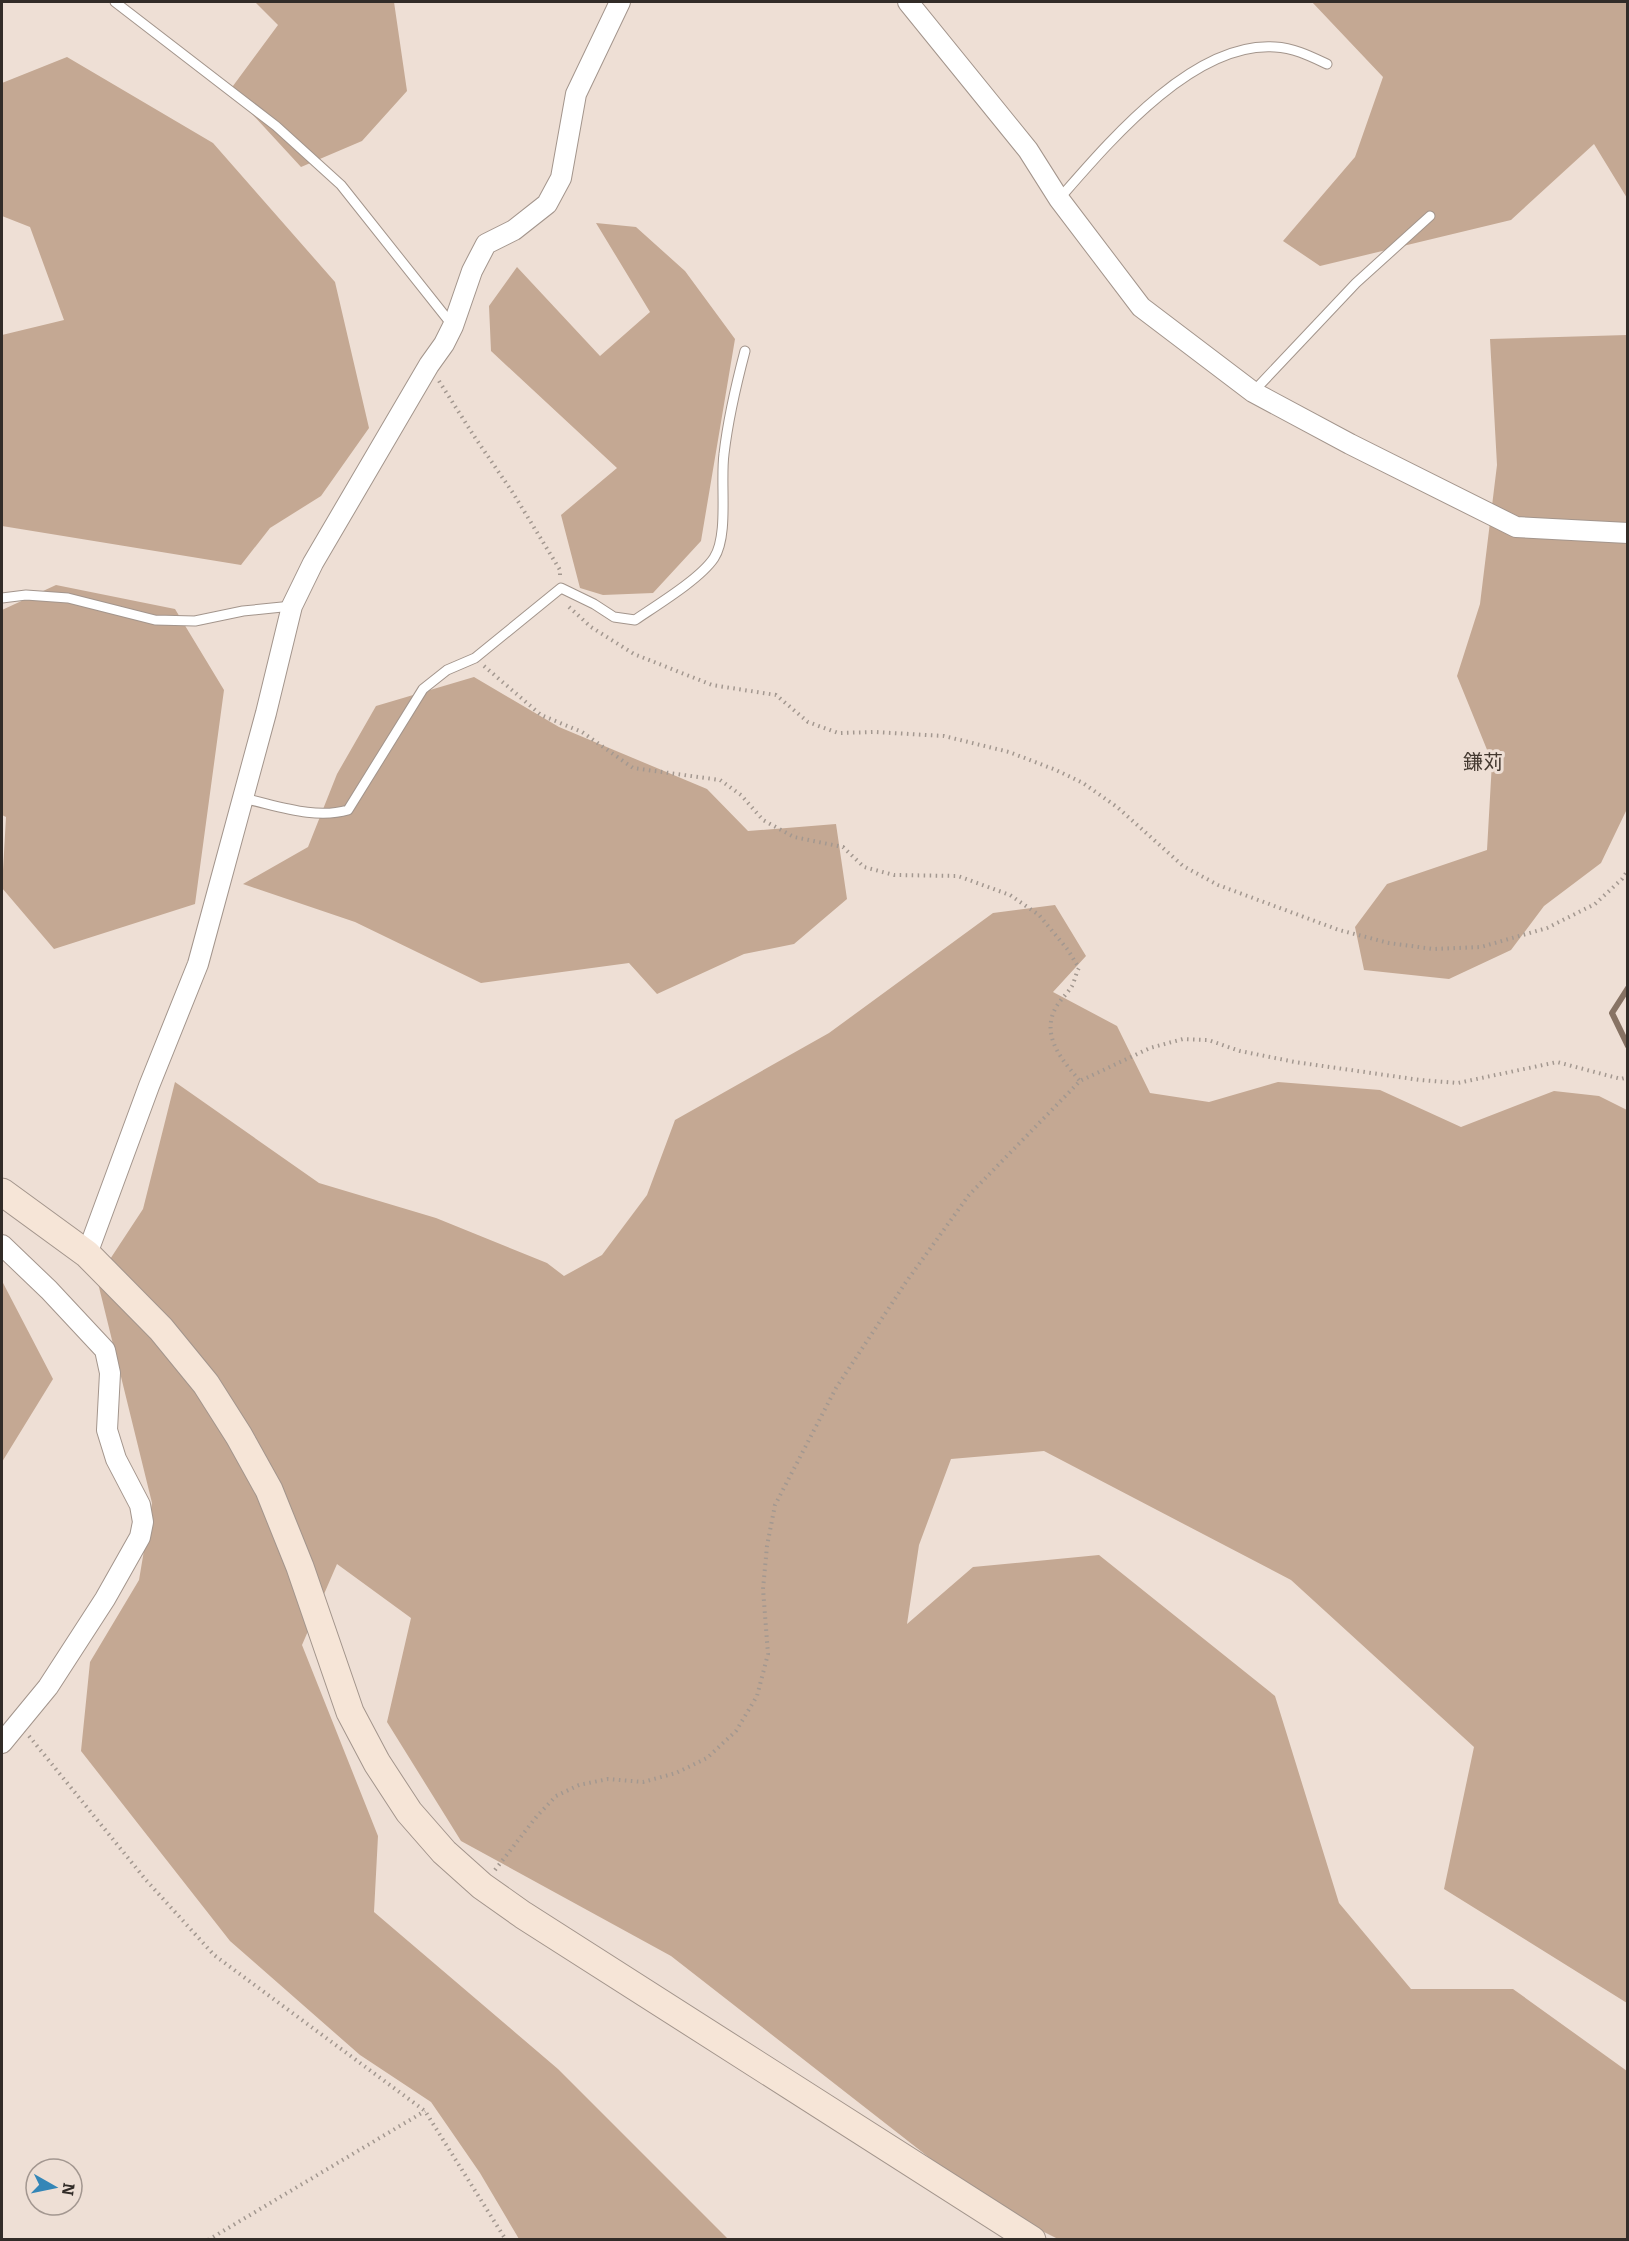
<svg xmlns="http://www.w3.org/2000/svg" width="1629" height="2241" viewBox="0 0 1629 2241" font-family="Bitter,'Noto Sans JP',serif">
<rect width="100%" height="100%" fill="#eedfd5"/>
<!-- forest -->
<path fill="#c4a893" d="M255,2H394L407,91L362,141L301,167L230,90L278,25Z
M1312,2H1627V198L1594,144L1511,220L1320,266L1283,241L1355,157L1383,77Z
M67,57L213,143L335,282L369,428L321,496L270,528L241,565L2,526V335L64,320L30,227L2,216V83Z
M596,223L636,227L685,271L735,339L701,541L653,593L603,595L580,588L561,515L617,468L491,351L489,306L517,267L600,356L650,312Z
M1627,335V809L1601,863L1544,906L1511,950L1449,979L1364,970L1355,927L1387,884L1487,850L1492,762L1457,676L1480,604L1497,465L1490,339Z
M56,585L175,609L224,690L195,904L54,949L2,888L6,817L2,815V610Z
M474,677L559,727L707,789L748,831L836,824L847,899L794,944L744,954L657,994L629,963L481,983L355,922L243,884L308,847L337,774L376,706Z
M1055,905L1086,956L1053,992L1117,1026L1150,1093L1209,1102L1278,1082L1380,1090L1461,1127L1554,1091L1599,1096L1627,1110V2003L1444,1889L1474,1747L1291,1580L1044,1451L951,1459L919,1545L907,1624L973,1567L1099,1555L1275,1696L1339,1903L1411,1989H1513L1627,2071V2239H1058L990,2205L671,1956L461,1841L387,1722L411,1618L337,1564L302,1645L378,1836L374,1912L558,2069L728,2239H519L480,2173L431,2102L360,2055L230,1941L81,1751L90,1662L139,1580L152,1503L97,1279L143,1209L175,1082L319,1183L436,1218L547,1263L564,1276L602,1255L647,1195L675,1120L829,1033L993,913Z
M2,1281L53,1379L2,1462Z"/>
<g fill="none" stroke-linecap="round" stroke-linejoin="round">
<!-- stream -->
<path stroke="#877364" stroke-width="6" d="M1628,988L1612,1013L1628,1046"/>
<defs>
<path id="lane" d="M115,2L276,126L341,185L453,326
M1059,199C1108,143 1193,41 1275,47C1294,48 1310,56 1327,64
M1253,392L1356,283L1430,216
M2,598L26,595L68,598L155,620L195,621L243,611L292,606
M242,798C276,805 314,820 348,810L423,689L447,670L475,658L561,588L594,604L614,617L635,620C657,605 700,579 714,558C729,535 720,482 724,454C728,419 736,385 745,351"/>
<path id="street" d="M908,2L1028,150L1059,199L1141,307L1253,392L1350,444L1516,527L1628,533
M2,1245L49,1290L105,1350L110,1373L107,1430L116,1459L140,1505L143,1522L140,1537L105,1599L48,1687L2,1743
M87,1254L149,1086L198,964L266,713L292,606L313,563L429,365L444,344L453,326L472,271L486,244L514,230L547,204L561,178L576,94L620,2"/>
<path id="secondary" d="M2,1192L87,1254L161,1329L206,1384L239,1436L269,1490L300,1567L350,1712L377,1763L409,1812L444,1852L482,1886L523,1915L1032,2240"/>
</defs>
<!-- lane casing -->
<use href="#lane" stroke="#a3958c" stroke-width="11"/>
<!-- street casing -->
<use href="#street" stroke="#a3958c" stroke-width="22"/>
<!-- secondary casing -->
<use href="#secondary" stroke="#a3958c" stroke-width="29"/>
<!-- path -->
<path stroke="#a39890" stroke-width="4" stroke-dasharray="1.5 4.5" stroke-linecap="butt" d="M439,381L474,436L513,493L560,570V578
M569,607L591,627L634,654L712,685L776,695L808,722L838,733L875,732L944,736L1009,752L1056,770L1083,783L1117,807L1183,866L1218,885L1339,930L1389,943L1433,949L1481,947L1547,928L1595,904L1622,879L1628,870
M484,666L541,715L582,732L633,768L720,780L741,795L763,820L794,837L843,847L864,867L894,875L958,876L1010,895L1039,915L1068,950L1079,968C1076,973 1075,980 1072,986C1067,994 1059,1001 1055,1009C1041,1037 1063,1061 1080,1081
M29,1736L146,1880L214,1955L425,2111L506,2240
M495,1870L537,1816L556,1796L579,1785L608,1779L643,1782L676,1773L707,1758L736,1731L757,1696L768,1654L763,1589L767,1546L775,1505L836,1388L906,1282L969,1195L1080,1081L1150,1048L1183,1039L1208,1040L1240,1051L1295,1062L1420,1080L1458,1083L1557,1062L1621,1079L1628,1077
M208,2240L425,2111"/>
<!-- lane -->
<use href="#lane" stroke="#fff" stroke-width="9"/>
<!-- street -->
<use href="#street" stroke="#fff" stroke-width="20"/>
<!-- secondary -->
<use href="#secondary" stroke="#f6e5d7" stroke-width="27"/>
</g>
<g text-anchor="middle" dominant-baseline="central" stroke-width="6" stroke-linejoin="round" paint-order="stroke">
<!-- quarter labels -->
<g font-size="20" fill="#43382f" stroke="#eedfd5">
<text x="1483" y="762">鎌苅</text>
</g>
</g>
<!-- border -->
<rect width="1629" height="2241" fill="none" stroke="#322c28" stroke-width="6"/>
<!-- north arrow -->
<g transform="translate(54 2187) rotate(99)"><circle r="28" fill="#eedfd5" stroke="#a39790" stroke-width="1.5"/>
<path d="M0-4.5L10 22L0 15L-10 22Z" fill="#3486b7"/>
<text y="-9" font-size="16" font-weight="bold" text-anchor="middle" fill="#322c28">N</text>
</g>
</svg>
